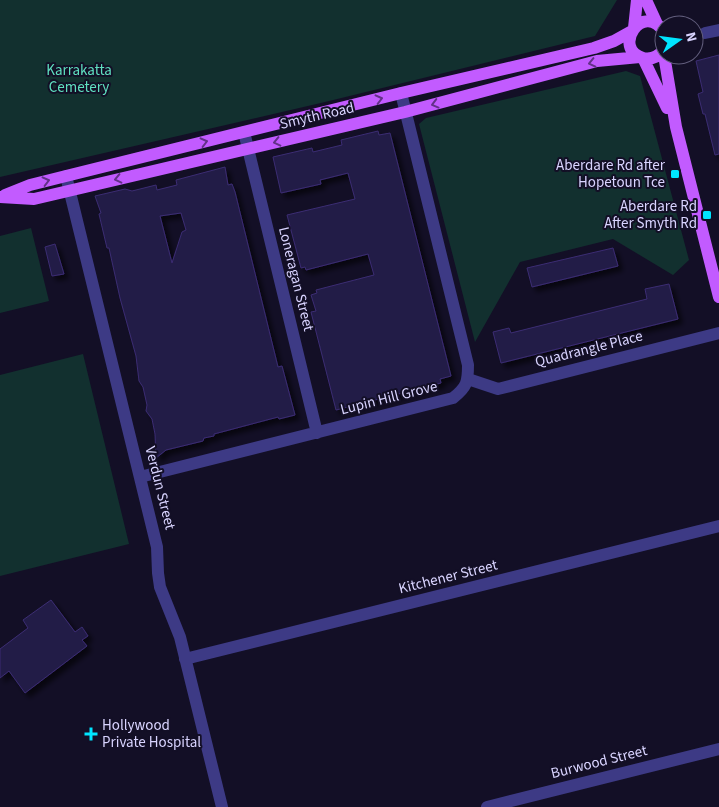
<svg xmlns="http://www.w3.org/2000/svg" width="719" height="807" viewBox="0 0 719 807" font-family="'Source Sans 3',sans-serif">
<defs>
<filter id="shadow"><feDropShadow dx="4.5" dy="4.5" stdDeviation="2.5" flood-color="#0009"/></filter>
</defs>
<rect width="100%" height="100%" fill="#130f26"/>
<!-- green -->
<path fill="#12302f" d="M0,0H617L595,36L325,102L0,177Z
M626,71L640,76L689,260L673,275L613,239L520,262L475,342L419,124L426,118Z
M31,228L49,301L0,313V236Z
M83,354L129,544L0,576V375Z"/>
<!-- building -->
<path fill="#241b47" stroke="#3b2d73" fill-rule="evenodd" filter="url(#shadow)" d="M719,55V154L715,155L705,114H703L698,94L703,92L696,61Z
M378,131L379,135L390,133L451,376L440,379L441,383L336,410L311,312L316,311L311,295L317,293L316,290L374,275L368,254L306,270L305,267L301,268L287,215L355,199L348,173L320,180L321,184L281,193L273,157L312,148L313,152L342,145L341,140Z
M225,167L228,185L232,184L235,192L278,367L282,366L295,415L279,419L278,417L214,434V436L204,438L203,441L166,450L156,458L155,434L152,419L146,411L147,405L143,387L139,381L136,356L120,298L109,248H107L99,214L101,213L95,196L125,189L132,191L156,185L157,190L177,185L176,180ZM181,213L186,230L182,232L172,263L160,216Z
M55,244L64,274L52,276L45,247Z
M613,248L618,266L532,287L527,268Z
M669,284L678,319L501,363L493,332L509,328L511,333L647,299L645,289Z
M51,600L75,632L82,627L88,636L82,640L87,646L25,693L9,671L0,678V649L28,628L23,620Z"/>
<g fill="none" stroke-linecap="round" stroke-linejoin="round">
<!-- minor -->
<path stroke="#3d3a85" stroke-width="12" d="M705,33L719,30
M244,132L317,433
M66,176L157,547L158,573L160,587L180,637L222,807
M468,379L498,389L719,333
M140,477L453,398C467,387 468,382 468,365L401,93
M185,659L719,526
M487,807L719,749"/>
<!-- major -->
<path stroke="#c25bff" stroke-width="12" d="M646,0L657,24
M634,28L637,0
M664,32C643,0 611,49 643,58C652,60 659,56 664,49
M664,55L676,127L719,297
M643,58L667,108
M5,195L30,185L66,176L401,93L594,48L614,41L632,31
M0,197L34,199L405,112L597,61L640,57"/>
</g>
<!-- one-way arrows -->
<defs><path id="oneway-chevron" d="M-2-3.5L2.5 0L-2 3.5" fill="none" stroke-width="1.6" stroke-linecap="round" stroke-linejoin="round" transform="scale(1.25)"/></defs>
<g stroke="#623188">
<use href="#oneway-chevron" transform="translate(592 63) rotate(167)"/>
<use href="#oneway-chevron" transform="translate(379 99) rotate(-14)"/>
<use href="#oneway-chevron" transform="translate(435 104) rotate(165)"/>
<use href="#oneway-chevron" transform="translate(204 142) rotate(-14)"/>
<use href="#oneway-chevron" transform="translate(277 142) rotate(167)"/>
<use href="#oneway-chevron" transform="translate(118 179) rotate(167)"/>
<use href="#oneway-chevron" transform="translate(46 181) rotate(-14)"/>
</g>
<!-- markers -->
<g fill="#00e5ff" stroke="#130f26" stroke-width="2">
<rect x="670" y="169" width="10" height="10" rx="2.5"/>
<rect x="702" y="210" width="10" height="10" rx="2.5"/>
<path d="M88.5 726.5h5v5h5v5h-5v5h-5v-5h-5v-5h5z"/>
</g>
<g text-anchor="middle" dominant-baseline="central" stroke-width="4" stroke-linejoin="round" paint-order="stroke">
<!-- park labels -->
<g font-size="15" fill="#5fe0c0" stroke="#130f26">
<text x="79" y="70">Karrakatta<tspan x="79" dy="17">Cemetery</tspan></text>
</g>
<!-- street labels -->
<g font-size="15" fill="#d9d4ff" stroke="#130f26">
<text transform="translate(317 116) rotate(-13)">Smyth Road</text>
<text transform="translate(296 279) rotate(76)">Loneragan Street</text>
<text transform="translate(589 349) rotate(-14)">Quadrangle Place</text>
<text transform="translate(389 398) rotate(-14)">Lupin Hill Grove</text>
<text transform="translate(160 488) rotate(76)">Verdun Street</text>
<text transform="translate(448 577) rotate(-14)">Kitchener Street</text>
<text transform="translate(599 762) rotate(-14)">Burwood Street</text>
</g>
<!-- poi labels -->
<g font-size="15" fill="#d9d4ff" stroke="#130f26" text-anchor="end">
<text x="665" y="165">Aberdare Rd after<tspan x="665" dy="17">Hopetoun Tce</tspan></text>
<text x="697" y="206">Aberdare Rd<tspan x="697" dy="17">After Smyth Rd</tspan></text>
<text x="102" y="725" text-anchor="start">Hollywood<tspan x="102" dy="17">Private Hospital</tspan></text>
</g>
</g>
<!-- north arrow -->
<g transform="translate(679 40) rotate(76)"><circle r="24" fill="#130f26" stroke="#625e7d"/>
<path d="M0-4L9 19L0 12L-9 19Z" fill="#00e5ff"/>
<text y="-8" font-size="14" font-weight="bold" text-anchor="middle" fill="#d9d4ff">N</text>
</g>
</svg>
